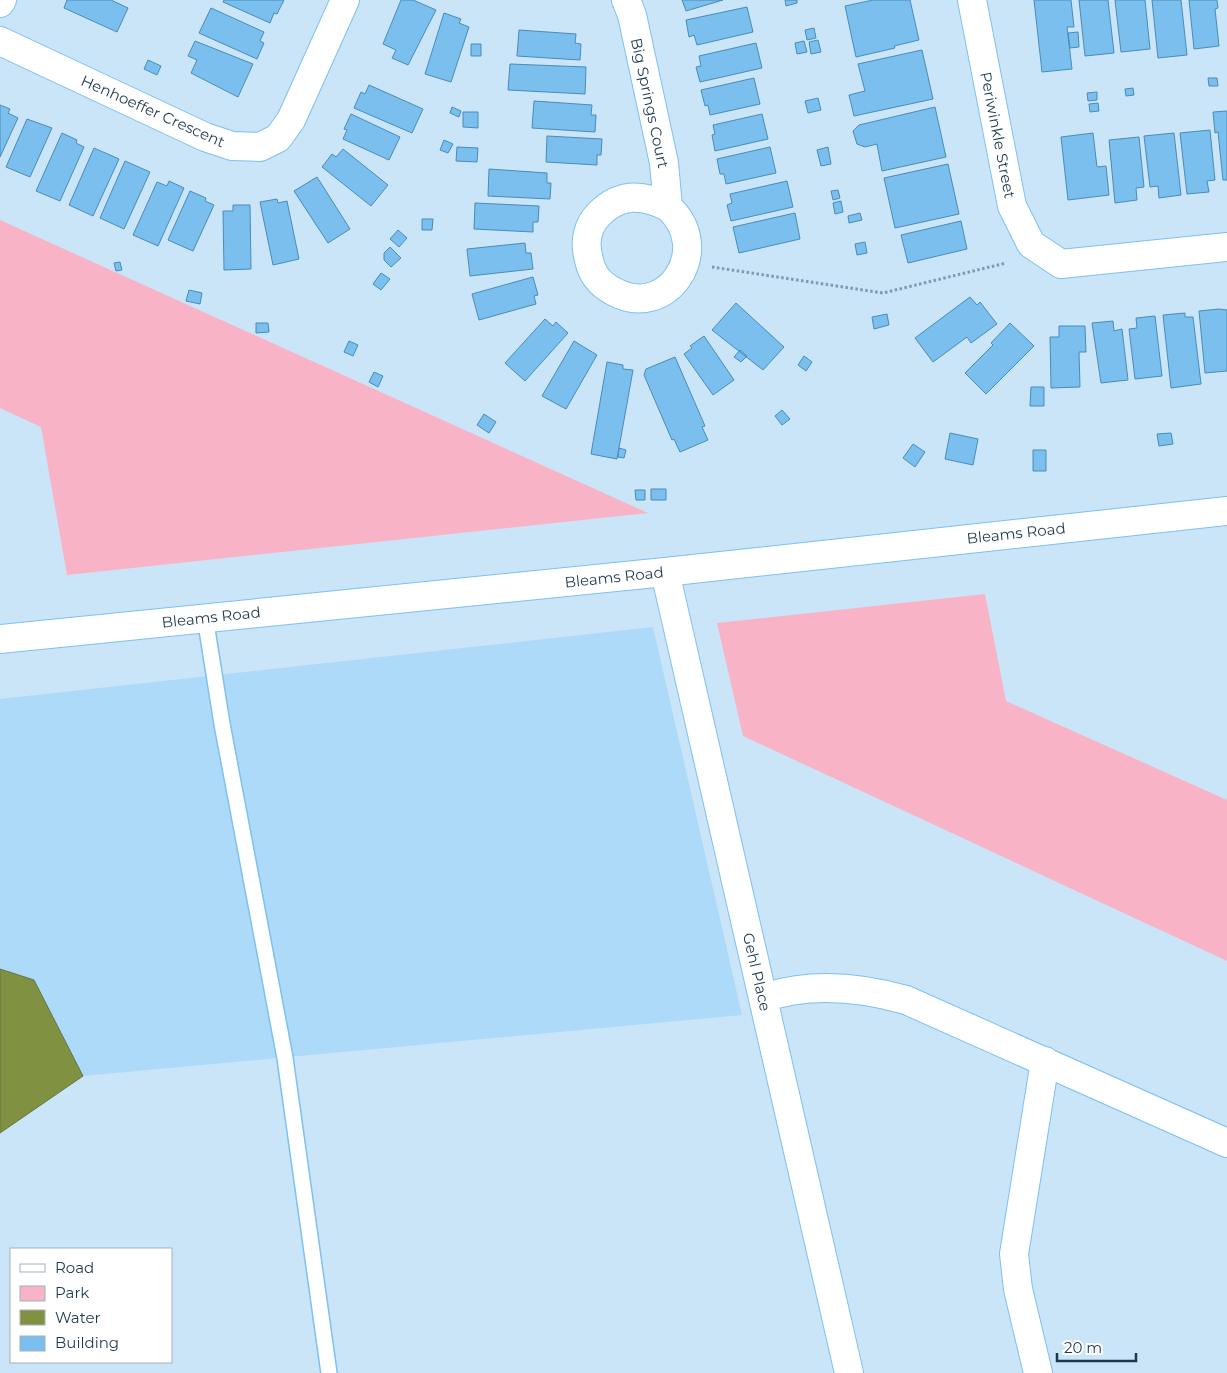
<svg xmlns="http://www.w3.org/2000/svg" width="1227" height="1373" viewBox="0 0 1227 1373" font-family="Montserrat,sans-serif">
<rect width="100%" height="100%" fill="#cae4f8"/>
<!-- built -->
<path fill="#aedafa" d="M653,627L742,1015L83,1076L34,981L0,969V699Z"/>
<!-- green -->
<path fill="#f9b3c7" d="M0,220L648,513L67,575L41,427L0,408Z
M985,594L1006,701L1227,800V961L743,736L717,623Z"/>
<!-- water -->
<path fill="#809242" stroke="#627745" d="M0,969L34,980L83,1076L0,1133Z"/>
<!-- building -->
<path fill="#7bbfee" stroke="#488cb8" d="M67,0H111L128,8L117,32L64,8Z
M224,0H284L277,14L274,13L270,23L223,2Z
M401,0H413L436,10L408,65L392,58L396,50L383,44Z
M682,0H723L686,11Z
M785,0H797V3L786,6Z
M873,0H910L919,40L894,46L895,48L856,57L845,6Z
M1034,0H1071L1074,27H1067L1072,69L1042,72Z
M1079,0H1108L1114,53L1085,56Z
M1115,0H1145L1150,49L1121,52Z
M1152,0H1181L1187,55L1158,58Z
M1189,0H1217L1218,8L1215,9L1219,46L1194,49Z
M747,7L753,32L697,45L694,35L689,37L686,20Z
M211,8L264,32L260,41L264,43L257,59L199,33Z
M444,13L461,19L459,23L469,27L451,82L425,74Z
M814,28L816,38L807,40L805,30Z
M519,30L576,34L575,43L581,44L580,60L517,56Z
M1078,32L1079,47L1070,48L1068,33Z
M818,40L821,52L811,54L809,42Z
M195,41L253,64L238,97L191,73L197,60L188,56Z
M804,41L807,52L797,54L795,43Z
M756,43L762,68L700,82L696,67L701,66L699,56Z
M471,44H481V56H471Z
M922,50L933,99L854,116L849,95L865,91L858,64Z
M148,60L161,66L157,75L144,69Z
M510,64L586,67L585,94L508,90Z
M754,78L760,104L710,115L708,105L705,106L701,90Z
M1208,78H1217L1218,86H1209Z
M369,85L423,109L412,133L354,108L361,92L365,94Z
M1133,88L1134,95L1126,96L1125,89Z
M1097,92V100L1088,101L1087,93Z
M818,98L821,110L808,113L805,101Z
M534,101L592,105L591,115H596L595,132L532,128Z
M1098,103L1099,111L1090,112L1089,104Z
M0,105L10,109L8,113L18,118L0,157Z
M452,107L461,111L459,117L450,113Z
M935,107L946,157L882,171L877,144L865,147L857,144L853,131L859,125Z
M1227,111V180H1223L1218,132L1215,133L1213,112Z
M463,112H478V128L463,127Z
M351,114L400,137L389,160L343,139L347,130L344,129Z
M762,114L768,139L715,151L712,135L715,134L713,125Z
M27,119L52,128L30,177L6,167Z
M1210,130L1215,180L1207,181L1209,192L1187,194L1180,133Z
M62,133L77,140L76,143L84,147L60,201L36,191Z
M1093,133L1097,167L1106,166L1109,195L1068,200L1061,137Z
M1174,133L1181,195L1159,198L1158,186L1150,187L1144,136Z
M547,136L602,139L601,155H597V165L546,162Z
M1139,137L1144,187L1136,188L1137,200L1115,203L1109,140Z
M444,140L453,144L448,153L440,150Z
M457,147L478,148L477,162L456,161Z
M770,147L776,173L726,184L724,174H720L717,159Z
M828,147L831,164L821,166L817,150Z
M94,148L119,159L93,216L69,205Z
M343,149L388,185L371,206L322,167L332,154L336,157Z
M125,161L150,172L124,229L100,218Z
M948,164L959,214L895,228L884,178Z
M489,169L547,173V183H551L550,199L488,196Z
M317,177L350,229L328,243L294,191Z
M169,181L184,188L158,246L133,235L157,182L167,186Z
M787,181L793,207L731,221L727,205L732,203L730,194Z
M838,190L840,198L833,200L831,191Z
M190,191L206,198L205,201L214,205L193,251L168,240Z
M277,199L278,203L287,201L299,259L273,265L260,202Z
M841,201L843,212L835,214L833,203Z
M475,203L539,206L538,222H533V232L474,229Z
M233,205H250L251,269L224,270L223,211H233Z
M795,213L800,239L739,253L733,227Z
M860,213L862,220L849,223L848,216Z
M422,219H433L432,230H422Z
M961,221L967,249L908,263L901,235Z
M398,230L407,238L399,247L390,239Z
M865,242L867,253L857,255L855,244Z
M525,243L526,253H531L533,269L470,276L467,249Z
M390,247L401,258L391,267L384,260V253Z
M120,262L122,270L116,271L114,263Z
M381,273L390,279L381,290L373,284Z
M533,277L538,295L534,296L536,304L479,320L472,294Z
M189,290L202,293L200,304L186,301Z
M970,297L977,305L980,302L997,324L971,343L967,337L933,362L915,338Z
M736,303L784,347L763,370L712,330Z
M1219,309L1227,310V371L1205,373L1199,311Z
M1185,313V317H1193L1201,384L1171,388L1163,315Z
M887,314L889,325L874,329L872,317Z
M1155,316L1162,376L1135,379L1129,329L1137,328L1136,318Z
M545,319L553,326L556,322L568,333L525,381L505,363Z
M1113,321L1114,331L1122,329L1128,380L1101,383L1092,323Z
M256,323H268L269,332L256,333Z
M1010,323L1034,346L986,394L965,373L993,345L991,343Z
M1059,326H1085L1086,352H1079L1080,387L1051,388L1050,337H1059Z
M704,336L734,380L713,395L684,354L692,348L690,346Z
M349,341L358,345L353,356L344,352Z
M574,341L597,355L566,409L542,396Z
M740,350L747,356L741,362L734,357Z
M804,356L812,362L806,371L798,365Z
M675,357L705,426L702,427L708,440L680,452L674,439L672,440L644,375L646,369Z
M607,362L623,365V369L633,370L617,459L591,454Z
M374,372L383,376L378,387L369,382Z
M1031,387H1044V406H1030Z
M782,410L790,419L782,425L775,416Z
M484,414L496,422L489,433L477,425Z
M950,433L978,439L973,465L945,459Z
M1171,433L1173,444L1159,446L1157,434Z
M913,444L925,452L915,467L903,458Z
M619,448L626,450L624,458L618,457Z
M1033,450H1046V471H1033Z
M651,489H666V500H651Z
M635,490H645V500H636Z"/>
<g fill="none" stroke-linecap="round" stroke-linejoin="round">
<defs>
<path id="lane" d="M205,617L222,724L285,1058L329,1373"/>
<path id="street" d="M626,0L632,15L664,163L668,207C715,249 667,322 613,291C600,284 592,275 589,260C584,243 587,226 599,214C620,193 643,194 668,207
M972,0L1012,206L1031,244L1061,264L1227,247
M0,3L2,0
M0,41L205,137L232,146L260,147L278,138L291,120L345,0
M665,572L849,1373
M763,998C810,982 860,987 906,1000L1227,1143
M1038,1373L1018,1289L1014,1254L1045,1061"/>
<path id="secondary" d="M0,639L665,572L1227,511"/>
</defs>
<!-- lane casing -->
<use href="#lane" stroke="#7dc1f0" stroke-width="18"/>
<!-- street casing -->
<use href="#street" stroke="#7dc1f0" stroke-width="30"/>
<!-- secondary casing -->
<use href="#secondary" stroke="#7dc1f0" stroke-width="30"/>
<!-- path -->
<path stroke="#7e99ad" stroke-width="3" stroke-dasharray="2.5 2.5" stroke-linecap="butt" d="M712,267L883,293L1006,263"/>
<!-- lane -->
<use href="#lane" stroke="#fff" stroke-width="15"/>
<!-- street -->
<use href="#street" stroke="#fff" stroke-width="28"/>
<!-- secondary -->
<use href="#secondary" stroke="#fff" stroke-width="28"/>
</g>
<g text-anchor="middle" dominant-baseline="central" stroke-width="4" stroke-linejoin="round" paint-order="stroke">
<!-- street labels -->
<g font-size="15" fill="#1d394c" stroke="#fff">
<text transform="translate(650 103) rotate(78)">Big Springs Court</text>
<text transform="translate(153 111) rotate(24)">Henhoeffer Crescent</text>
<text transform="translate(998 135) rotate(79)">Periwinkle Street</text>
<text transform="translate(1016 533) rotate(-6)">Bleams Road</text>
<text transform="translate(614 577) rotate(-6)">Bleams Road</text>
<text transform="translate(211 617) rotate(-6)">Bleams Road</text>
<text transform="translate(757 972) rotate(77)">Gehl Place</text>
</g>
</g>
<!-- legend -->
<rect x="10" y="1248" width="162" height="115" fill="#ffffff" stroke="#a5b0b7"/>
<rect x="20" y="1264" width="25" height="8" fill="#ffffff" stroke="#a5b0b7"/>
<text x="55" y="1273" font-size="15" fill="#1d394c">Road</text>
<rect x="20" y="1286" width="25" height="15" fill="#f9b3c7" stroke="#a5b0b7"/>
<text x="55" y="1298" font-size="15" fill="#1d394c">Park</text>
<rect x="20" y="1310" width="25" height="15" fill="#809242" stroke="#a5b0b7"/>
<text x="55" y="1323" font-size="15" fill="#1d394c">Water</text>
<rect x="20" y="1336" width="25" height="15" fill="#7bbfee" stroke="#a5b0b7"/>
<text x="55" y="1348" font-size="15" fill="#1d394c">Building</text>
<!-- scale -->
<path d="M1057 1353v8h79v-8" fill="none" stroke="#1d394c" stroke-width="2.5"/>
<text x="1064" y="1353" font-size="15" fill="#1d394c" stroke="#ffffff" stroke-width="4" paint-order="stroke">20 m</text>
</svg>
